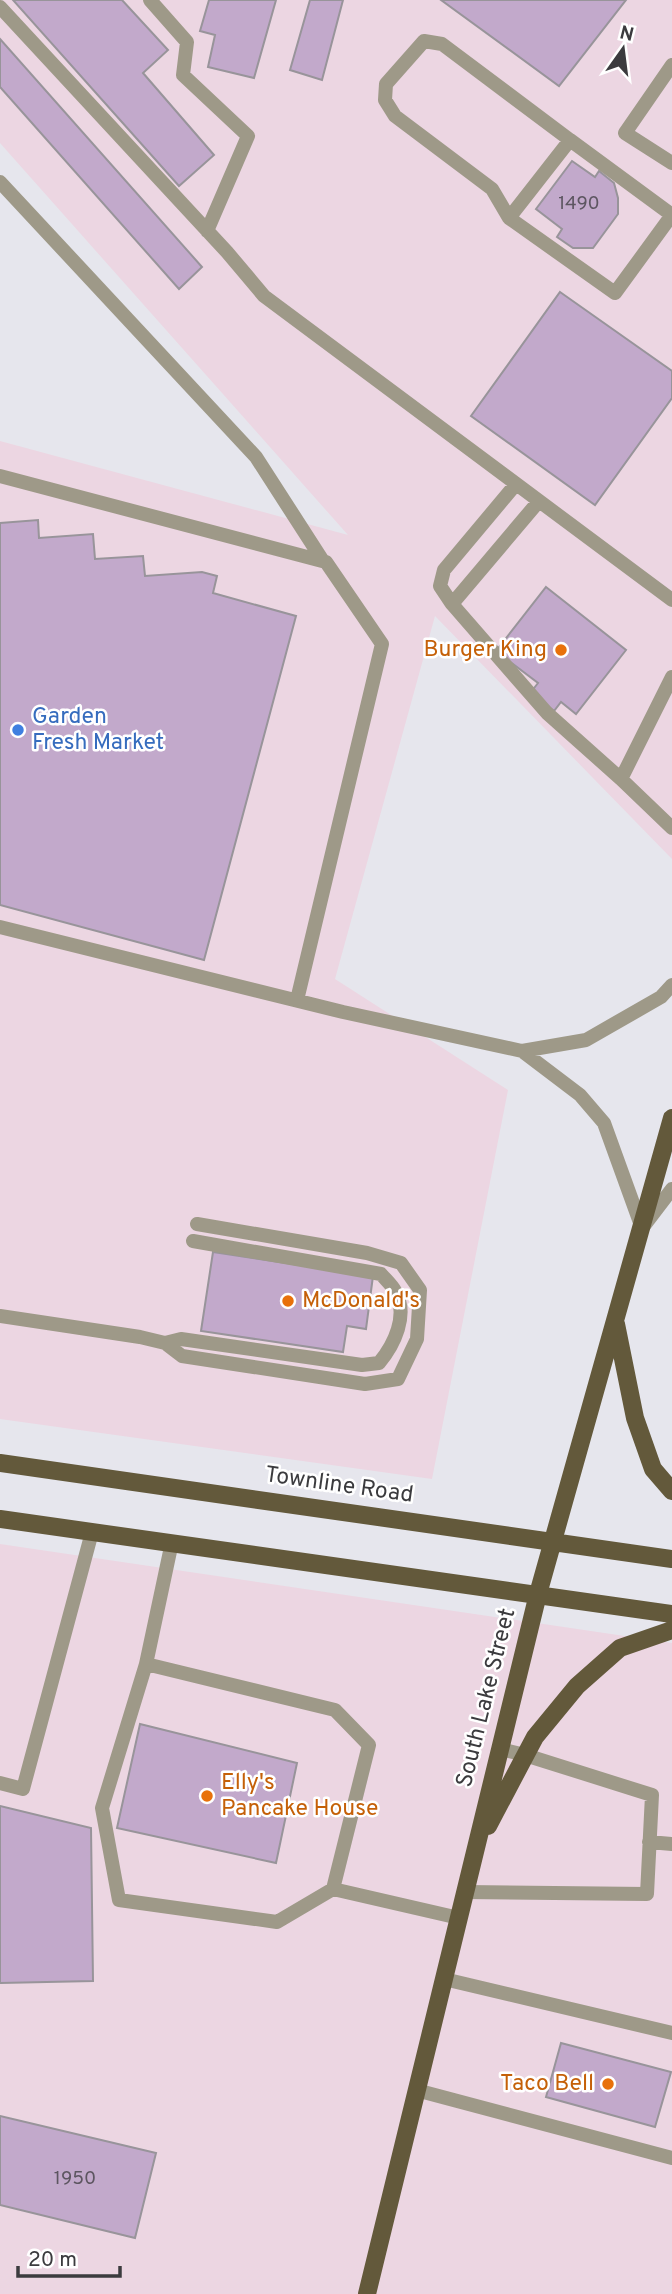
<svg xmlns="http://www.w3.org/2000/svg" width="672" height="2294" viewBox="0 0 672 2294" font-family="Overpass,sans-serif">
<rect width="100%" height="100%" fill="#e6e6ed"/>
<!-- commercial -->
<path fill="#ecd6e2" d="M0,0H672V859L435,616L335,979L508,1090L432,1479L0,1419V441L348,535L0,143Z
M0,1544L672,1643V2294H0Z"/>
<!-- building -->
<path fill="#c2a9cb" stroke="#98949a" stroke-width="2" d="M13,0H122L168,50L143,73L214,155L179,186Z
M209,0H276L254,78L208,67L215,35L200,31Z
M310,0H343L322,80L290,70Z
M441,0H626L559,86Z
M0,39L202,267L179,289L0,87Z
M572,161L595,177L599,171L614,183L618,198V214L593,248H573L557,237L562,229L536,209Z
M560,292L672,371V398L595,505L471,416Z
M38,520L39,538L93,534L95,559L143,556L145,576L202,572L217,576L213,593L296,616L204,960L0,905V523Z
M546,587L626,650L576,714L561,702L554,711L531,692L538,683L496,651Z
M213,1252L373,1276L366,1329L347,1326L343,1352L201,1331Z
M140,1724L297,1763L276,1863L117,1828Z
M0,1806L91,1828L93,1981L0,1983Z
M561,2043L671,2072L655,2127L546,2097Z
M0,2116L156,2153L135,2238L0,2205Z"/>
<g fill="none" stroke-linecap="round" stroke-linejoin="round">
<!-- service -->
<path stroke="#9e9988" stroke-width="14" d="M150,0L187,42L183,75L248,136L207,231
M0,7L227,252L264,296L672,600
M672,65L625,133L672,163
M0,182L256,457L323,561
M672,215L570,140L509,218L615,293L672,215
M509,218L492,189L395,116L385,100L386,84L424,41L442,44L570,140
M0,476L326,562L382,644L297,1000
M516,484L444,570L440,586L452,604L547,713L621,779
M452,604L539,501
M672,677L621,779L672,828
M0,927L343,1012L522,1051L586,1040L661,997L672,985
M522,1051L580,1095L604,1123L642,1228
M643,1227L672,1189
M0,1316L140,1337L165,1343L182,1356L365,1384L398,1379L417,1339L420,1290L401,1263L367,1253L197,1224
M165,1343L181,1339L362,1365L379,1363C394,1345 409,1315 395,1291C392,1285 385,1279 381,1274L193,1241
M172,1542L146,1664L335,1710L369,1745L333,1889L459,1918
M146,1664L102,1808L119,1900L277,1922L333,1889
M0,1783L23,1789L92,1532
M649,1842L672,1844
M465,1892L647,1894L652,1795L525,1755L500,1749
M444,1979L672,2033
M416,2090L672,2158"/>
<!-- primary -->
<path stroke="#63593b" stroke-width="18" d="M616,1324L635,1418L653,1469L672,1491
M0,1463L672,1559
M0,1519L672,1614
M488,1826L535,1737L577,1686L620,1648L672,1630
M367,2294L538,1594L672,1118"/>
</g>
<!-- markers -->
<g fill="#e8710a" stroke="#fff" stroke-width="2.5">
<circle cx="561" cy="650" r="7"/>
<circle cx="288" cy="1301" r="7"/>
<circle cx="207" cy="1796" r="7"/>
<circle cx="608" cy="2084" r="7"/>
</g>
<circle fill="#3f7fe0" stroke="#fff" stroke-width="2.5" cx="18" cy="730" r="7"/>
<g text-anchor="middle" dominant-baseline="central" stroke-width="5" stroke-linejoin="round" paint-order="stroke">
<!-- number labels -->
<g font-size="19" fill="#5d5661">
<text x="579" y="204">1490</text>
<text x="75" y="2179">1950</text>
</g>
<!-- food labels -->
<g font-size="23" fill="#c56008" stroke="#fff" text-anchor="end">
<text x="547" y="650">Burger King</text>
<text x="302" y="1301" text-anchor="start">McDonald's</text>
<text x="221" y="1783" text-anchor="start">Elly's<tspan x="221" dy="26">Pancake House</tspan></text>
<text x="594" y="2084">Taco Bell</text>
</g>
<!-- shop labels -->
<g font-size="23" fill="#366cbe" stroke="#fff" text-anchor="start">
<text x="32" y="717">Garden<tspan x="32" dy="26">Fresh Market</tspan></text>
</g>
<!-- street labels -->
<g font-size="23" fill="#3b3b3e" stroke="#fff">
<text transform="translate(339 1486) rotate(8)">Townline Road</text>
<text transform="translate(487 1698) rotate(-76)">South Lake Street</text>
</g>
</g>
<!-- north arrow -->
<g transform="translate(623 49) rotate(14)" stroke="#ffffff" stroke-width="5" paint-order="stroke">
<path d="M0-5L12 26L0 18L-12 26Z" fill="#3b3b3e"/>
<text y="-10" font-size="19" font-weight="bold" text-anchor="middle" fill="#3b3b3e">N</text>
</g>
<!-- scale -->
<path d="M18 2266v10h102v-10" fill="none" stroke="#3b3b3e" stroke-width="3.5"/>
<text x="28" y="2266" font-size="21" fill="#3b3b3e" stroke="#ffffff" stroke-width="5" paint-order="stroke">20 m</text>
</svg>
